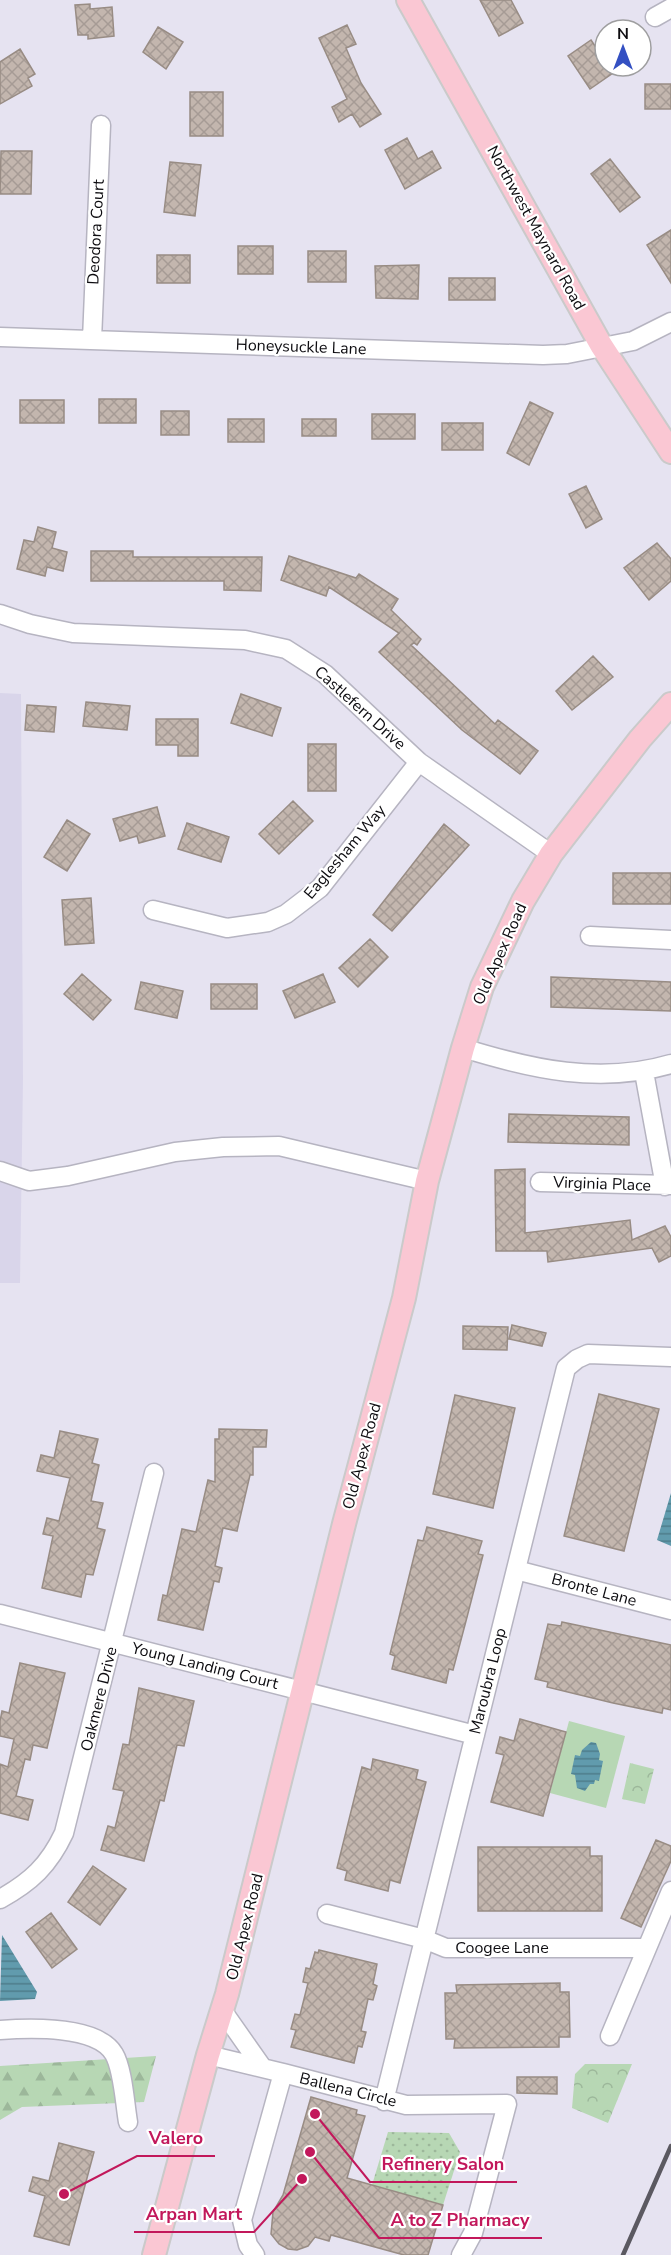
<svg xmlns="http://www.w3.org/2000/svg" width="671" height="2255" viewBox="0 0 671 2255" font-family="'Nunito Sans',sans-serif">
<defs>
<pattern id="grass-dots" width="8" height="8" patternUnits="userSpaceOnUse" patternTransform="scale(1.5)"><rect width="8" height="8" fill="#b7d7b4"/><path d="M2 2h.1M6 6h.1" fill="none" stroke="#9cb79a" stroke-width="1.8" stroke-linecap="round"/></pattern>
<pattern id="forest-firs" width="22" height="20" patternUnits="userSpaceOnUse" patternTransform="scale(1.5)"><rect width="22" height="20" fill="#b7d7b4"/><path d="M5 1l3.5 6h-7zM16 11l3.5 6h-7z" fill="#9cb79a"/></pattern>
<pattern id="park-crowns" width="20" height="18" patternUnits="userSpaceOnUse" patternTransform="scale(1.5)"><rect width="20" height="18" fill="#b7d7b4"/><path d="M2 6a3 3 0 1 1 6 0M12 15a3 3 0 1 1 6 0" fill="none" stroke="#9cb79a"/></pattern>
<pattern id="water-rules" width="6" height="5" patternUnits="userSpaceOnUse" patternTransform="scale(1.5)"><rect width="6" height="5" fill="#619bad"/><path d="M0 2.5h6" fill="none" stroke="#4e7d8b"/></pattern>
<pattern id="building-cross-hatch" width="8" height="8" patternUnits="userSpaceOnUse" patternTransform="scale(1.5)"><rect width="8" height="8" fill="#c3b6ae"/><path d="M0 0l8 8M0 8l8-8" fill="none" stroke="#a69b95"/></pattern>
</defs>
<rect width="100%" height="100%" fill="#e6e3f1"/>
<!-- built -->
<path fill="#d9d5ea" d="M0,693L21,694L23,1078L20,1283H0Z"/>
<!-- grass -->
<path fill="url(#grass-dots)" d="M388,2132L449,2133L460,2152L443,2205L372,2185Z"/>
<!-- forest -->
<path fill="url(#forest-firs)" d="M156,2056L144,2102L22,2107L0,2120V2066Z"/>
<!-- park -->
<path fill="url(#park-crowns)" d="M630,1763L654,1769L645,1804L622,1799Z
M585,2064H632L608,2123L572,2108L575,2074Z"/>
<!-- pitch -->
<path fill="#b7d7b4" d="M569,1721L625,1736L606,1808L550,1793Z"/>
<!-- water -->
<path fill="url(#water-rules)" d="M671,1493V1546L657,1540Z
M591,1742L596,1743L600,1754L599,1760L603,1761L599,1781L595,1780L594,1784H590L585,1791L577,1788L575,1775L571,1774L575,1755L580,1756L582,1750Z
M2,1935L37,1992L35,1999L0,2001Z"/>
<!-- building -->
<path fill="url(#building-cross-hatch)" stroke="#988c84" stroke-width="1.5" d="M480,0H511L523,23L499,36Z
M90,4V9L112,7L114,36L88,39V35H78L75,5Z
M347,25L356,44L346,48L361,83L381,114L360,127L352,114L339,122L332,107L347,99L319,38Z
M158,27L183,42L166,69L143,52Z
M591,40L605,61V66H609L613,73L590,89L568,56Z
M20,49L35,74L28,78L32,86L0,104V62Z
M645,84H671V109H645Z
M190,92H223V136H190Z
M407,138L418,159L432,151L441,168L405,189L385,150Z
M1,151H32L31,194H0Z
M610,159L640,197L620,212L591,174Z
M170,162L201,165L195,216L164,212Z
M671,230V283L647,245Z
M238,246H273V274H238Z
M308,251H346V282H308Z
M157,255H190V283H157Z
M419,265L418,299L376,298L375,266Z
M449,278H495V300H449Z
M99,399H136V423H99Z
M20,400H64V423H20Z
M530,402L553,413L529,465L507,453Z
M161,411H189V435H161Z
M372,414H415V439H372Z
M228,419H264V442H228Z
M302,419H336V436H302Z
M442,423H483V450H442Z
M586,486L602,519L586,528L569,494Z
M38,527L56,532L52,548L67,552L63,571L47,567L45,576L17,569L24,540L34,542Z
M657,543L671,559V581L649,600L624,568Z
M91,551H133V557H262L261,591L224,590V581H91Z
M289,556L356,578L359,574L398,599L391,610L421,639L417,645L414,643L411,645L495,724L498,720L538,751L520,774L462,730L379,652L399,633L329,587L326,596L281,580Z
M593,656L613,677L572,710L556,691Z
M241,694L281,708L272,736L231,723Z
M86,702L130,706L127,730L83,726Z
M27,705L56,707L54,732L25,730Z
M156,719H198V756H178V745H156Z
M308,744H336V791H308Z
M293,801L313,821L279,854L259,834Z
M157,807L165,836L139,843L137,836L120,841L113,819Z
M67,820L90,834L67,871L44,857Z
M187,823L229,837L221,862L178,849Z
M444,824L469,845L392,931L373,915Z
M613,873H671V904H613Z
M91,898L94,943L65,945L62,900Z
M370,939L388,957L358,987L339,968Z
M82,974L111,1000L93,1020L64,994Z
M323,974L335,1002L295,1018L283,991Z
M551,977L671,982V1011L551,1007Z
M141,982L183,991L177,1018L135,1009Z
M211,984H257V1009H211Z
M509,1114L629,1117V1145L508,1142Z
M525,1169V1233L630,1220L632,1240L665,1226L671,1237V1256L659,1262L652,1248L548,1262L547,1251H496L495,1170Z
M512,1325L546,1333L542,1346L509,1339Z
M463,1326L508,1327L507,1350L463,1349Z
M599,1394L659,1409L624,1551L564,1536Z
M455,1395L515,1408L493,1508L433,1494Z
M219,1429L267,1430L266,1447H253V1475H250L237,1531L223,1528L215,1566L222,1568L219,1582L214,1581L203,1630L158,1620L163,1595L167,1596L182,1529L196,1532L208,1480L215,1482V1439H219Z
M60,1431L98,1439L92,1463L99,1465L91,1501L103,1503L97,1528L105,1530L93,1575L86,1574L81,1597L42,1588L53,1536L43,1534L47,1518L59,1521L70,1478L37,1471L41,1455L54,1458Z
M427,1527L482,1541L478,1554L483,1555L466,1621L453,1670L449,1669L446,1683L392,1669L395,1656L390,1654L402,1605L418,1540L423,1541Z
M562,1622L671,1645V1710L663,1708L662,1713L613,1703L547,1687L548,1682L535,1679L548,1624L561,1626Z
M20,1663L65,1673L47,1748L33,1745L30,1760L25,1759L16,1796L33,1800L28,1820L0,1813V1764L8,1767L14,1739L0,1736V1721L2,1711L9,1713Z
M139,1688L194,1701L184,1746L177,1745L164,1801L160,1800L144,1861L101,1850L108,1826L115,1828L124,1791L113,1789L123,1744L129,1745Z
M520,1719L566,1732L543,1816L491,1802L504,1755L496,1753L500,1737L514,1741Z
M373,1759L418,1770L416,1779L426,1782L400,1883L390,1880L388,1891L345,1880L347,1871L337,1868L362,1767L371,1770Z
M656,1840L671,1846V1861L641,1927L621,1918Z
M478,1847H590V1856H602V1911H478Z
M93,1866L126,1889L100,1925L68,1902Z
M51,1913L77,1949L52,1968L26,1932Z
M319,1950L377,1964L373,1984L377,1986L373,2000L368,1999L361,2031L366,2032L362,2047L358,2046L354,2063L291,2047L296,2030L291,2029L295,2014L300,2015L308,1983L303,1982L306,1968L310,1969L315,1952L318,1953Z
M560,1983V1992H569L570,2037H559V2047L454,2048L455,2039H446L445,1993H457L456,1985Z
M517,2077H557V2094L517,2093Z
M311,2097L357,2110L356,2114L365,2116L347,2178L443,2205L428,2255H404L331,2235L329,2241L315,2237L308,2246L297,2250L288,2249L279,2244L271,2234L273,2212L283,2195Z
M59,2143L94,2152L69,2245L34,2236L45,2196L29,2191L33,2177L49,2181Z"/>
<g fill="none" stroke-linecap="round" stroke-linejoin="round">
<defs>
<path id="minor" d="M655,17L671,8
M0,337L543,355L567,354L633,341L671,322
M92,340L101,125
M0,614L30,624L73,633L245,640L286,649L325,674L419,762L551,854
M153,910L227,928L268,922L286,914L320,888L419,762
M590,936L671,940
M463,1048C531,1069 600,1085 671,1064
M644,1072L665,1186
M0,1171L29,1181L68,1176L175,1152L223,1147L279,1146L427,1181
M540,1182L671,1185
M516,1570L671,1610
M0,1614L475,1735
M0,1899C31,1882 49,1865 64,1833L154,1473
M327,1914L424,1939L446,1948H646
M222,2010L262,2067
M0,2030C29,2028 97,2025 114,2054C123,2069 125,2105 128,2122
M610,2036L671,1891
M208,2055L283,2073
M384,2101L566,1368L577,1359L588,1354L671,1357
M255,2255L248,2245L242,2220L283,2073L406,2105L507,2104L473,2233L461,2255"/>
<path id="major" d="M408,0L601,345L671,452
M154,2255L208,2055L227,1994L344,1524L404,1298L427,1181L463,1048L482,987L523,901L551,854L640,739L671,704"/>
</defs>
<!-- minor casing -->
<use href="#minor" stroke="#b6b4c1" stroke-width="21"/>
<!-- major casing -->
<use href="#major" stroke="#cacaca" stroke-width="26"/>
<!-- minor -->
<use href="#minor" stroke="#fff" stroke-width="18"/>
<!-- major -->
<use href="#major" stroke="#fac7d3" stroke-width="22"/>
<!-- rail -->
<path stroke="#5b5961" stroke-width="4.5" d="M623,2255L671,2146"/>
</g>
<g text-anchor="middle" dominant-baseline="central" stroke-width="4.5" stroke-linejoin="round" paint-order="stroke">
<!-- street labels -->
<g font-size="16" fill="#0d0c10" stroke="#fff">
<text transform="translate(536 228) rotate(61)">Northwest Maynard Road</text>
<text transform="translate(96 232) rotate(-87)">Deodora Court</text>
<text transform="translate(301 347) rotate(2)">Honeysuckle Lane</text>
<text transform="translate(360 708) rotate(42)">Castlefern Drive</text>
<text transform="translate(345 852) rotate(-50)">Eaglesham Way</text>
<text transform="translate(500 954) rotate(-66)">Old Apex Road</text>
<text transform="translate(602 1184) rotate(2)">Virginia Place</text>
<text transform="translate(362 1456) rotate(-75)">Old Apex Road</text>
<text transform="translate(594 1590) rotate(15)">Bronte Lane</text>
<text transform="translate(205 1666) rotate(14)">Young Landing Court</text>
<text transform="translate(488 1681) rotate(-76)">Maroubra Loop</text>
<text transform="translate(99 1699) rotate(-76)">Oakmere Drive</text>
<text transform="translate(245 1927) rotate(-76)">Old Apex Road</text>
<text x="502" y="1948">Coogee Lane</text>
<text transform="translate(348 2090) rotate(14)">Ballena Circle</text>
</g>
</g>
<!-- callouts -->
<path fill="none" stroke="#c2185b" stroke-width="2" d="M64 2194L137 2156H215M315 2114L370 2182H517M302 2179L254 2232H134M310 2152L379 2238H542"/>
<g fill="#c2185b" stroke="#fff" stroke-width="2">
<circle cx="64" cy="2194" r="6"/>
<circle cx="315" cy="2114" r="6"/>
<circle cx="302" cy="2179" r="6"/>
<circle cx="310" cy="2152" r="6"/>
</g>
<g font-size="18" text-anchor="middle" font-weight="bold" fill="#c2185b" stroke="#fff" stroke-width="4.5" stroke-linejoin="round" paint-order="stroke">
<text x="176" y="2144">Valero</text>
<text x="443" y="2170">Refinery Salon</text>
<text x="194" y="2220">Arpan Mart</text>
<text x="460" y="2226">A to Z Pharmacy</text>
</g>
<!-- north arrow -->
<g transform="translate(623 48)"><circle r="28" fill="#ffffff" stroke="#9e9e9f" stroke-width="1.5"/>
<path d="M0-4.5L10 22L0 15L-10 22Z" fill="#3450c2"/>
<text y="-9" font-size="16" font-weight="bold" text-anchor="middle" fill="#0d0c10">N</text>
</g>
</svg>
